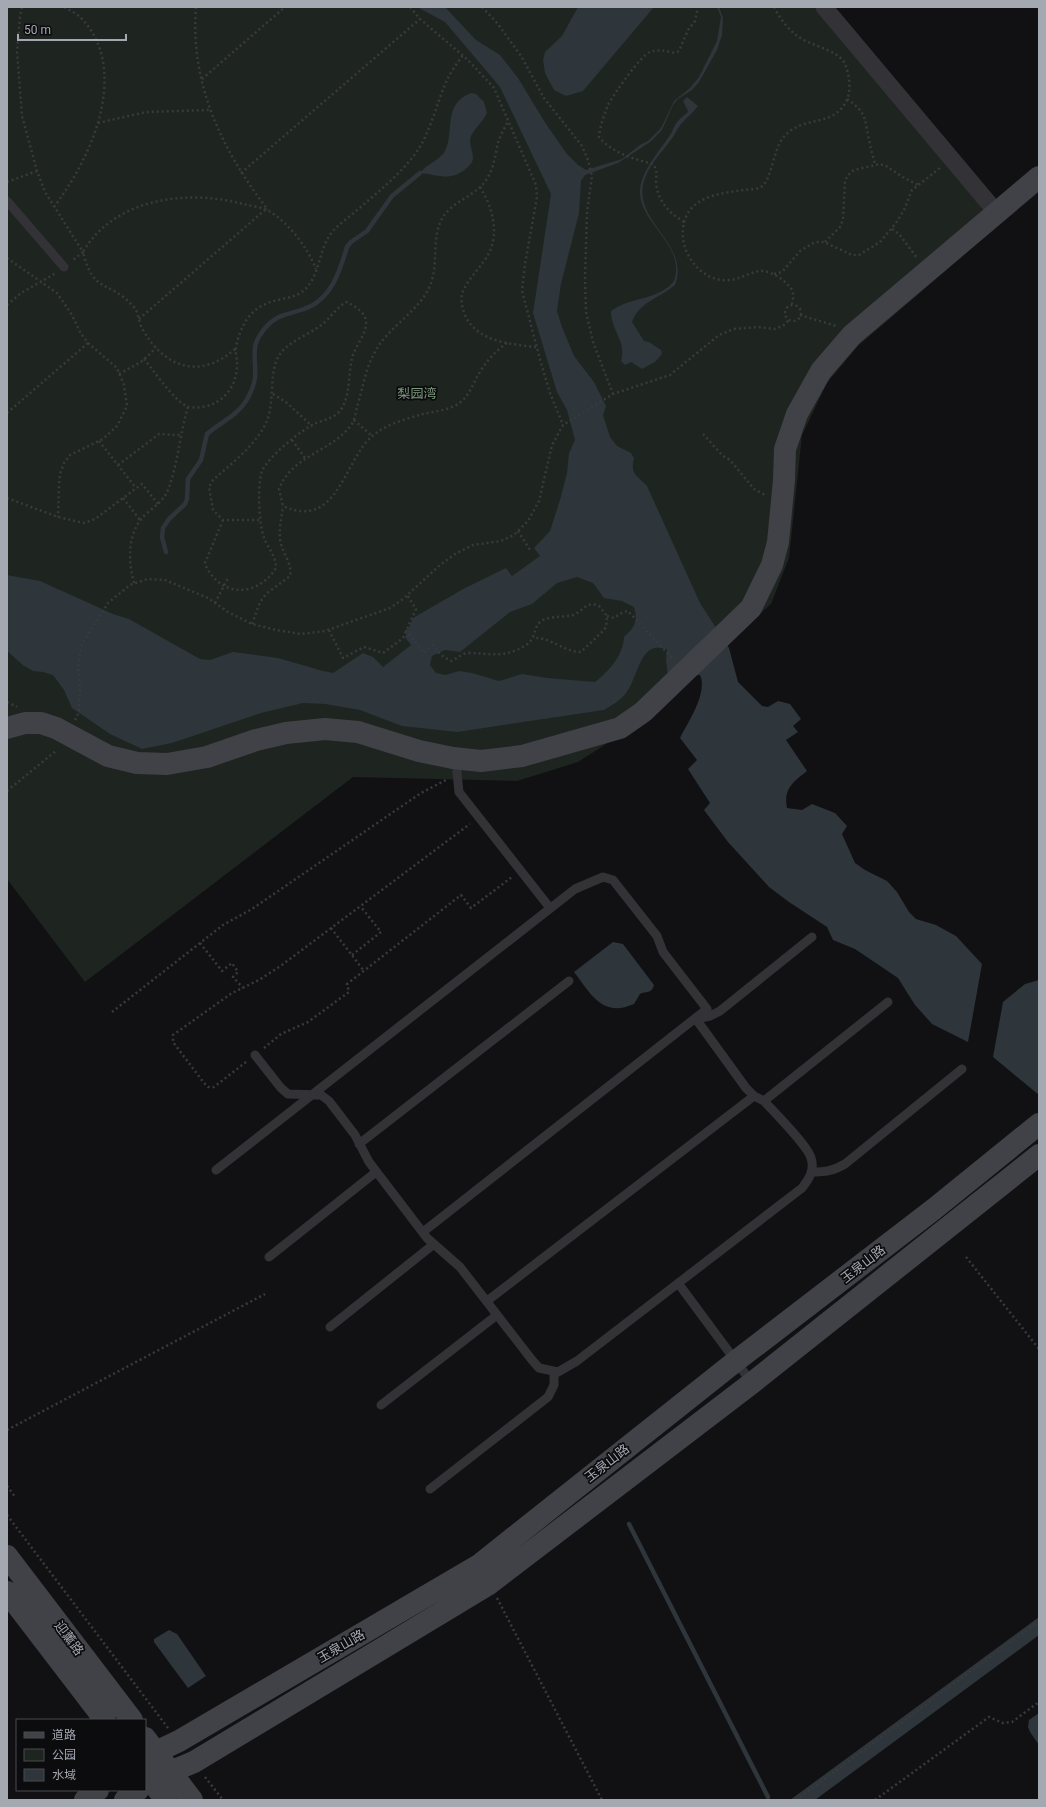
<svg xmlns="http://www.w3.org/2000/svg" width="1046" height="1807" viewBox="0 0 1046 1807" font-family="Roboto,'Noto Sans SC',sans-serif">
<rect width="100%" height="100%" fill="#111113"/>
<!-- green -->
<path fill="#1e241f" d="M7,7H815L999,225L858,346L827,383L802,435L789,558L771,604L639,723L578,762L517,781L353,777L85,982L7,879Z"/>
<!-- water -->
<path fill="#2e353b" fill-rule="evenodd" d="M417,7H445L476,40L500,55L518,78L546,124L567,154L578,165L586,170L622,159L640,145L648,141L661,128L674,101L690,88L699,77L717,41L721,17L717,7H719L723,18L722,35L717,50L699,82L692,90L678,99L673,105L662,130L650,142L618,163L585,175L581,181L579,213L561,284L557,311L562,327L574,356L594,382L606,406L603,415L610,437L617,446L631,453L634,458C630,475 637,475 647,486L700,603L729,648L738,682L762,706L768,707L778,701L790,704L801,719L793,726L798,732L786,740L807,771C793,782 783,789 787,808L802,810L812,804L835,813L847,826L842,834L855,863L865,870L887,881L897,892L909,912L916,919L936,925L956,936L982,964L968,1042L932,1024L915,1005L898,978L855,949L833,940L827,927L789,902L769,887L728,842L704,810L710,803L688,769L697,760L680,738C688,722 708,693 700,675L668,676L666,660L667,649C664,649 659,647 655,648C639,651 636,681 626,693C620,701 612,705 604,710L457,732L402,726L360,710L325,704L303,703L261,713L172,743L142,749L110,734L72,708L64,690L53,675L43,672L33,671L24,666L7,651V575L40,581L113,614L129,619L200,659L210,660L233,652L278,658L323,671L333,673L363,653L373,657L383,667L411,645L405,637L413,618L465,588L506,568L512,576L540,556L534,548L550,531L560,500L567,473L569,453L575,440L567,410L557,392L533,313L551,194L500,87L445,22ZM577,577L593,583L604,598L622,601L634,607C638,622 635,627 624,637C623,656 609,671 595,682L547,678L522,674L499,681L472,673L459,671L445,675L436,673L430,665L432,656L445,650L460,652L510,612L532,604L557,583Z
M578,7H654L583,91L566,96L554,90L545,73L543,60L545,52L562,36Z
M471,93L476,94L484,102L487,113C482,123 475,128 471,136C468,144 473,150 473,158C473,162 470,165 467,168C451,182 439,175 420,173C426,164 439,161 445,151C455,131 442,104 471,93Z
M687,97L698,106C693,113 687,117 681,124C678,128 676,132 673,137C664,150 651,162 645,178C629,220 691,242 675,285C660,298 639,302 632,322L644,341L649,342L661,350L662,354L655,362L642,369L631,362L625,365L621,361C627,341 610,329 611,311C631,296 658,301 674,281C686,246 642,225 640,194C639,173 659,152 670,135C673,131 674,125 678,121C680,118 684,116 687,113L688,111L683,101Z
M613,942L623,944L654,985C652,994 646,991 640,994L634,1004C602,1018 591,994 574,972Z
M1039,980V1095L993,1057L1003,1002L1025,984Z
M1039,1617V1635L815,1800H790Z
M169,1630L177,1634L206,1676L188,1688L154,1642V1639Z
M1039,1713V1745L1030,1732L1028,1727L1029,1720Z"/>
<g fill="none" stroke-linecap="round" stroke-linejoin="round">
<!-- stream -->
<path stroke="#2e353b" stroke-width="4.5" d="M166,552L162,537L163,528L169,519L185,504L187,499L188,479L201,460L207,434C220,422 236,417 246,401C250,394 254,385 255,378C257,355 248,348 266,327C279,313 288,315 304,309C331,300 340,271 347,247L351,242L367,231L392,196L420,173
M629,1524L768,1797"/>
<!-- path -->
<path stroke="#393a3e" stroke-width="2.5" stroke-dasharray="2 3" stroke-linecap="butt" d="M22,7L20,17L17,52L22,116L37,171L45,192L83,252L73,260
M196,7C190,85 222,150 268,210
M410,7L420,19L468,60L494,88L536,185L537,197L525,264L522,291L541,363L550,393L563,425
M482,7L498,24L521,56L544,98L582,146L588,160L592,176L587,212L585,278L586,312L593,342L613,394
M774,7C779,17 787,28 796,35C809,46 838,49 845,64C849,73 851,87 848,97C836,130 802,113 783,138C773,150 772,180 761,187C756,190 749,189 743,190C717,194 686,197 683,229C680,254 702,283 730,280C740,279 749,273 759,271C769,269 787,281 792,290C794,294 793,300 792,304
M202,79L285,7
M847,99C869,114 864,121 870,144C871,151 874,158 875,165
M98,123L146,112L210,110
M241,173L420,19
M7,182L37,171
M480,187C494,209 501,239 484,261C477,271 468,280 463,291C460,299 462,307 465,315C477,342 510,344 536,347
M54,207C65,192 75,177 83,160C105,117 119,55 80,17C76,13 69,10 64,7
M684,222C669,213 657,200 656,182C656,175 658,171 653,164C634,159 612,153 599,137C600,126 604,115 608,105C614,94 640,56 650,52C659,49 666,51 675,53L679,51L688,30L695,21L698,7
M892,229L899,234L917,258
M825,242L840,227L843,219L845,181L848,175L854,170L880,164L886,166L906,179L918,185
M7,258L57,293L72,315L80,332L88,343L117,368L124,385L127,406L117,426L103,439L70,455L64,463L60,474L59,485L58,517
M774,274L782,272L800,251L815,242H824L852,255H859L867,250L880,242L896,223L904,210L912,190L940,168
M785 313a8 8 0 1 1 16 0a8 8 0 1 1-16 0Z
M7,305L21,293L56,273
M800,315L836,326
M139,319L265,210
M507,343C496,351 487,360 480,372C474,381 471,392 463,400C453,410 436,411 423,414C406,419 383,425 370,438C343,465 336,530 283,506L279,489C292,455 332,452 352,424C355,419 356,412 357,407C363,388 365,369 375,352C388,327 417,313 429,288C440,265 430,238 443,217C454,200 476,196 486,180C494,169 495,155 498,143C500,135 505,128 508,121
M235,349C200,380 165,368 143,330C138,322 139,311 132,305C109,280 93,294 83,252C114,198 188,189 243,204C251,206 262,207 269,211C289,223 308,248 316,269
M144,359C154,371 173,399 186,406C192,409 204,407 210,405C228,399 238,381 237,362C237,358 235,352 236,348C237,339 241,330 245,322C265,291 293,306 308,286C321,270 319,247 333,231C339,224 348,218 356,211C378,192 401,174 418,150C432,128 437,101 448,78C452,70 458,62 463,55
M119,374L141,362L156,348
M273,394L287,403L312,426
M7,413L88,343
M354,420L372,436
M703,434L723,456L730,460L754,489L765,495
M292,440L305,458
M99,441L136,488
M118,465L159,434L180,435
M7,498L58,517L84,523L95,519L142,484L158,504
M123,498L140,520
M223,520L205,563C207,570 212,576 217,581C237,598 263,589 276,568C276,556 268,548 264,538C259,524 257,485 262,471C269,456 301,430 316,423C324,420 334,418 340,411C351,396 348,374 352,358C355,346 367,334 366,321C365,312 354,306 347,302C336,307 330,319 320,326C309,334 287,343 280,354C267,373 277,404 264,427C252,448 231,464 213,480L209,487L213,510L223,520H261
M518,531L530,550
M134,583C128,561 127,532 145,515C155,506 165,500 169,487C178,463 180,433 188,407
M215,603L228,578
M607,616L614,618L623,612L628,611L673,659
M252,624L260,602L266,594L290,576C293,563 280,551 280,537C279,527 282,516 283,506
M329,630L343,658L364,647L383,653L403,638L416,609L407,595
M406,630L424,653L433,645L441,655L451,661C457,659 461,654 467,653C490,653 504,659 526,645C536,639 533,628 540,622C549,615 562,618 573,615C583,612 586,600 599,606L607,616L606,627L603,631L581,652C563,652 552,637 533,638
M7,702L17,707
M75,720L79,712L80,687L78,665L82,644L108,603L130,585L147,579L165,580L208,598L228,612L252,624L276,630L301,634L325,631L390,608L403,599L440,565L455,554L473,545L501,541L514,535L528,521L539,501L552,445L563,425L613,394L670,375L719,335L734,329L759,327L774,329L783,326L789,320
M7,791L57,750
M331,928L364,971
M200,943L222,971L232,963L238,972L233,977L243,988
M352,955L381,932L361,907
M112,1012L223,925L252,909L421,793L446,780
M264,1048L281,1034L308,1022L349,992L347,984L461,895L471,908L512,877
M246,1062L214,1087H208L204,1083L173,1042V1035L232,993L259,980L282,965L470,824
M966,1257L1039,1349
M7,1430L265,1294
M7,1486L16,1498
M7,1515L168,1728
M497,1598L602,1800
M205,1777L223,1800
M796,1800L1039,1621
M875,1800L989,1717L1003,1723L1012,1722L1039,1702"/>
<!-- lane -->
<path stroke="#333337" stroke-width="9" d="M7,201L64,267
M458,759L457,773L459,792L550,908
M255,1055L281,1088L288,1094L321,1095L329,1101L355,1135L369,1162L427,1238L460,1267L532,1360L539,1368L558,1372L577,1361L802,1188C809,1179 815,1170 811,1158C808,1146 774,1112 764,1101L754,1096L746,1088L696,1019L710,1016L720,1011L812,937
M764,1101L888,1002
M359,1144L569,981
M216,1170L575,889L603,877L613,880L657,936L663,952L707,1009L423,1232
M812,1172C825,1172 833,1171 845,1164L962,1069
M269,1257L376,1172
M678,1283L752,1383
M487,1301L754,1096
M330,1327L434,1244
M381,1405L497,1315
M430,1489L548,1397L554,1385V1372"/>
<!-- street -->
<path stroke="#333337" stroke-width="17" d="M824,7L997,213"/>
<!-- secondary -->
<path stroke="#414247" stroke-width="22" d="M7,728L25,723H41L56,728L108,756L137,763L167,764L207,757L256,740L286,733L325,729L358,732L419,751L453,758L481,761L522,756L620,728L643,712L751,608L772,565L778,542L784,480L785,449L797,414L821,371L852,335L1039,177
M7,1556L132,1720
M7,1592L105,1720
M145,1738L192,1800
M145,1757L179,1741L479,1565L736,1361L934,1209L1039,1124
M145,1773L166,1800
M145,1784L151,1780L194,1762L489,1584L752,1383L1039,1155
M85,1800L98,1790
M125,1800L138,1790"/>
</g>
<g text-anchor="middle" dominant-baseline="central" stroke-width="3.5" stroke-linejoin="round" paint-order="stroke">
<!-- park labels -->
<g font-size="13" fill="#7e9a80" stroke="#0c0c0e">
<text x="417" y="393">梨园湾</text>
</g>
<!-- street labels -->
<g font-size="13" fill="#a4a8b1" stroke="#0c0c0e">
<text transform="translate(863 1264) rotate(-38)">玉泉山路</text>
<text transform="translate(607 1463) rotate(-38)">玉泉山路</text>
<text transform="translate(69 1638) rotate(53)">迎薰路</text>
<text transform="translate(341 1646) rotate(-30)">玉泉山路</text>
</g>
</g>
<!-- border -->
<rect width="1046" height="1807" fill="none" stroke="#a4a8b1" stroke-width="16"/>
<!-- legend -->
<rect x="16" y="1719" width="130" height="72" fill="#0c0c0e" stroke="#494a4f"/>
<rect x="24" y="1732" width="20" height="6" fill="#414247" stroke="#494a4f"/>
<text x="52" y="1739" font-size="12" fill="#a4a8b1">道路</text>
<rect x="24" y="1749" width="20" height="12" fill="#1e241f" stroke="#494a4f"/>
<text x="52" y="1759" font-size="12" fill="#a4a8b1">公园</text>
<rect x="24" y="1769" width="20" height="12" fill="#2e353b" stroke="#494a4f"/>
<text x="52" y="1779" font-size="12" fill="#a4a8b1">水域</text>
<!-- scale -->
<path d="M18 34v6h108v-6" fill="none" stroke="#a4a8b1" stroke-width="2"/>
<text x="24" y="34" font-size="12" fill="#a4a8b1" stroke="#0c0c0e" stroke-width="3" paint-order="stroke">50 m</text>
</svg>
